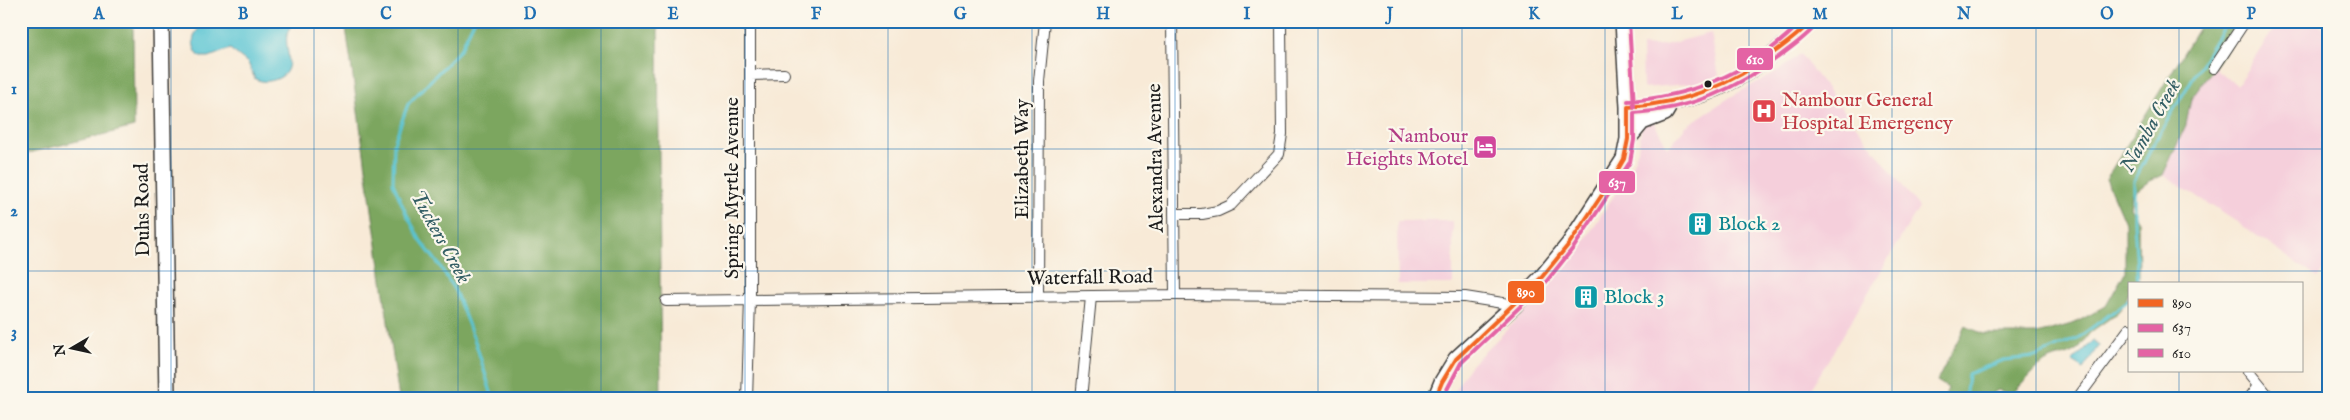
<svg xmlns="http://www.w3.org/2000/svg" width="2350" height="420" viewBox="0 0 2350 420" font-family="'IM FELL English',serif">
<rect width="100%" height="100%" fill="#fbf7ec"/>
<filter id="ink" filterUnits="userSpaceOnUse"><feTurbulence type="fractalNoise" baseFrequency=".02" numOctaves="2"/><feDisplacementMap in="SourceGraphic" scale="10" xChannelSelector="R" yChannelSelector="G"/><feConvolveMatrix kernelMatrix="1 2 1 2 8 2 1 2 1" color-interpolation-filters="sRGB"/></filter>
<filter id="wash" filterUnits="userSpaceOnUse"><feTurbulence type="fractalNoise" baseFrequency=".0096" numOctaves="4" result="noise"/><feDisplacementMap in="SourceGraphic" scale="20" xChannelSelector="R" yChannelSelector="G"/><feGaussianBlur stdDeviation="1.12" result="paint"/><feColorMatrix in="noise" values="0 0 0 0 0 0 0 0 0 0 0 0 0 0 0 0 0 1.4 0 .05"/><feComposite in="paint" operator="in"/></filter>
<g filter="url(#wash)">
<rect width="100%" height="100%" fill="#f8ead7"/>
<!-- built -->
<path fill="#f5cfdb" d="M2279,21H2314L2329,32V128L2320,141L2329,147V263L2318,278L2240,224L2163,175L2186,125L2191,99L2205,80L2216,66L2217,71L2237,85Z
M1711,33L1719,76L1697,83L1643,88L1642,46L1664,45Z
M1800,54L1919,207L1805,399H1449L1470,366L1533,304L1576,254L1630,171L1638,150L1642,124L1653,121L1668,148L1686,126L1729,98L1781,69Z
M1397,221H1453V284H1398Z"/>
<!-- forest -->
<path fill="#7ca65f" stroke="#4c613e" d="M21,21H133L134,127L21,155Z
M345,21H658L661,399H399Z
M2203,21H2248L2191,99L2186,125L2163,175L2148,182L2132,194L2130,208L2138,221L2139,276L2136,284H2129C2129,312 2109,317 2091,332C2085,337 2082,347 2076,350C2066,357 2053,356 2041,365C2034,370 2018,390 2013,392C2009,394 2002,391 1998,390L1990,395L1988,399H1944L1948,388L1937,381L1965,326L1984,334H2037L2075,323L2106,306L2125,272V223L2106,179Z"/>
<!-- water -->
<path fill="#59c4d3" stroke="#3a7078" d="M212,21L248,22L267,26L269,21H295C291,25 288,29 287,35C284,51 299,72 274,80C266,82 263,82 255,79L248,63L230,49L209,57H200C187,43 194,26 212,21Z
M2093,341L2099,345L2083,369L2072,362Z"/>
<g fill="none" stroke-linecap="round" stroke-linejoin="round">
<!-- stream -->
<path stroke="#59c4d3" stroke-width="3" d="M474,21L460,50L408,104L394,143L393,183L405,211L420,240L440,266L455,291L476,344L493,399
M2138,284L2134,223V181L2158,136L2227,21
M1965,399L1968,374L2004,360L2035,357L2078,338L2129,300"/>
</g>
</g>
<g filter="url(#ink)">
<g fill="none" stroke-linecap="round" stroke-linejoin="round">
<defs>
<path id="street" d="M1172,21L1175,295
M2214,68L2245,21
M750,75L784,74
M1174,214H1202L1218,211L1231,205L1279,154L1282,134L1281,21
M1038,297L1039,81L1045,21
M666,301L1175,295L1465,297L1515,305
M2248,371L2271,399
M747,399L750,300V21
M1081,399L1091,297
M2077,399L2129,329
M2249,399L2259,385"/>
<path id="secondary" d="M161,21L167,399
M1628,107C1688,105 1733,87 1779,49C1790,41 1802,32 1811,21
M1628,139L1642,122L1665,113L1668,108
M1435,399L1442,382L1456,359L1515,305L1542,277L1569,244L1624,159L1628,139V107L1623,21"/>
</defs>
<!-- street casing -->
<use href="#street" stroke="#3d3b38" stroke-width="12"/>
<!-- secondary casing -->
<use href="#secondary" stroke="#3d3b38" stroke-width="18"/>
<!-- street -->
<use href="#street" stroke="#fff" stroke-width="10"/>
<!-- secondary -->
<use href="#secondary" stroke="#fff" stroke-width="15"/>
<defs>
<path id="bus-1" d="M1435,399L1442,382L1456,359L1542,277L1569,244L1610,183L1624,159L1628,139V107C1685,103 1731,86 1776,51C1788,42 1801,33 1811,21"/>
<path id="bus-2" d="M1442,399L1461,363L1546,282L1574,247L1630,162L1634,140V113C1691,109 1737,89 1781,55C1793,46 1806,37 1816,25"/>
<path id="bus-3" d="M1629,21L1634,107
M1628,101C1695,96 1754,71 1802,21"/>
</defs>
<!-- bus-1 casing -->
<use href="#bus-1" stroke="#fbf7ec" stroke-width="8"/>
<!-- bus-2 casing -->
<use href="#bus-2" stroke="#fbf7ec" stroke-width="8"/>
<!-- bus-3 casing -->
<use href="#bus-3" stroke="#fbf7ec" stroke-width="8"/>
<!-- bus-1 -->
<use href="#bus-1" stroke="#f26522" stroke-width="4"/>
<!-- bus-2 -->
<use href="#bus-2" stroke="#e463a4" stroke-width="4"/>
<!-- bus-3 -->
<use href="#bus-3" stroke="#e463a4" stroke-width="4"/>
</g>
</g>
<!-- grid -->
<path fill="none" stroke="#1f6fb2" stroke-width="1" stroke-opacity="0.55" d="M171,21V399M314,21V399M458,21V399M601,21V399M745,21V399M888,21V399M1032,21V399M1175,21V399M1318,21V399M1462,21V399M1605,21V399M1749,21V399M1892,21V399M2036,21V399M2179,21V284M21,149H2329M21,271H2329M2179,371V399"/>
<!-- icons -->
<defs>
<symbol id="hospital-square" viewBox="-11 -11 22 22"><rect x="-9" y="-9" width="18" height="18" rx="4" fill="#e0444e" stroke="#fbf7ec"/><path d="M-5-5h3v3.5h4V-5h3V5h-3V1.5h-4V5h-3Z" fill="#fff"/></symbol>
<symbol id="hotel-square" viewBox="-11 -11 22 22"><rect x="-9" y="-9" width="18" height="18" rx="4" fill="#d1479c" stroke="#fbf7ec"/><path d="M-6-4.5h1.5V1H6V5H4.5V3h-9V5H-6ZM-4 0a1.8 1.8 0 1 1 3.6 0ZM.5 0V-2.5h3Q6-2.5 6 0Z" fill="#fff"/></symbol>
<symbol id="building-square" viewBox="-11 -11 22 22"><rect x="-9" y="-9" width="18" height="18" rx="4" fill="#0f9aa8" stroke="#fbf7ec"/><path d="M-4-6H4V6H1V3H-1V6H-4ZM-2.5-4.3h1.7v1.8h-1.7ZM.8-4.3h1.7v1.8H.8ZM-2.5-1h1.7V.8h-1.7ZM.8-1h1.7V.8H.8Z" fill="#fff"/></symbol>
</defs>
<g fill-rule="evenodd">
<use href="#hospital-square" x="1750" y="97" width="28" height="28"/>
<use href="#hotel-square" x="1471" y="133" width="28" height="28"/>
<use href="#building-square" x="1686" y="210" width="28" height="28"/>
<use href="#building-square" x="1572" y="283" width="28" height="28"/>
</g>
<!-- markers -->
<circle fill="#1c1c1c" stroke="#fbf7ec" stroke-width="2" cx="1708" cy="84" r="4.5"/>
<g text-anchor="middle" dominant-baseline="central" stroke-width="4.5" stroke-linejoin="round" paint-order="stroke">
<!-- health labels -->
<g font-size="20" fill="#be3a42" stroke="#fbf7ec" text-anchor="start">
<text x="1782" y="100">Nambour General<tspan x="1782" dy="23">Hospital Emergency</tspan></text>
</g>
<!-- hotel labels -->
<g font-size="20" fill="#b23c85" stroke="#fbf7ec" text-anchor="end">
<text x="1468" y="136">Nambour<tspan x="1468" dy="23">Heights Motel</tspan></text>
</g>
<!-- street labels -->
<g font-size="20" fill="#1c1c1c" stroke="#fbf7ec">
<text transform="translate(1156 158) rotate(-91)">Alexandra Avenue</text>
<text transform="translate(1022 159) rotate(-90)">Elizabeth Way</text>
<text transform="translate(732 188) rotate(-90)">Spring Myrtle Avenue</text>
<text transform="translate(143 210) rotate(-91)">Duhs Road</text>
<text transform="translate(1090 278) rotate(-1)">Waterfall Road</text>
</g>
<!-- culture labels -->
<g font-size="20" fill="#0d838f" stroke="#fbf7ec" text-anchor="start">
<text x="1718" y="224">Block 2</text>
<text x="1604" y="297">Block 3</text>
</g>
<!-- water labels -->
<g font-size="21" font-style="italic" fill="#345f65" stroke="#fbf7ec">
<text transform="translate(2151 126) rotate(-61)">Namba Creek</text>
<text transform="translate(440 237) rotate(61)">Tuckers Creek</text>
</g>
</g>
<g stroke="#fbf7ec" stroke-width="2">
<rect x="1736" y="47" width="38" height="24" rx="5" fill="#e463a4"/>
<rect x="1598" y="170" width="38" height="24" rx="5" fill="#e463a4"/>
<rect x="1507" y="280" width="38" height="24" rx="5" fill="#f26522"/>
</g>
<g font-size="14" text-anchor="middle" font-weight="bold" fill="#fff">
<text x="1755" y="64">610</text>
<text x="1617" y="187">637</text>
<text x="1526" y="297">890</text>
</g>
<!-- margin -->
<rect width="2350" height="420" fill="none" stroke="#fbf7ec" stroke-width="55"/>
<!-- legend -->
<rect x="2128" y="282" width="175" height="90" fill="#fbf7ec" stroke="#a29f99"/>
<rect x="2138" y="299" width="25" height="8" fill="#f26522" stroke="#a29f99"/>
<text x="2172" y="308" font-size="15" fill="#1c1c1c">890</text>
<rect x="2138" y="324" width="25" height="8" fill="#e463a4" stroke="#a29f99"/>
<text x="2172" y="332" font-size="15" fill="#1c1c1c">637</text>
<rect x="2138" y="349" width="25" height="8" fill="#e463a4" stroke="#a29f99"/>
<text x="2172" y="358" font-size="15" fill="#1c1c1c">610</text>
<!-- north arrow -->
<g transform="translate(72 348) rotate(261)" stroke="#fbf7ec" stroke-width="4" paint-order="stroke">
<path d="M0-4L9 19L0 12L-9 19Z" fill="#1c1c1c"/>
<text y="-8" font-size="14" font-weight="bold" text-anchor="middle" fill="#1c1c1c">N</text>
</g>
<rect x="28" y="28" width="2294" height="364" fill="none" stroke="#1f6fb2" stroke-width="2"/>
<g font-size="16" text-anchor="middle" font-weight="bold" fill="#1f6fb2">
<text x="99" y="19">A</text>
<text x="243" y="19">B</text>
<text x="386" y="19">C</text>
<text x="530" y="19">D</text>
<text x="673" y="19">E</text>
<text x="816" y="19">F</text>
<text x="960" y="19">G</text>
<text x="1103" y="19">H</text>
<text x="1247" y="19">I</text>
<text x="1390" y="19">J</text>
<text x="1534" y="19">K</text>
<text x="1677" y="19">L</text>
<text x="1820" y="19">M</text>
<text x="1964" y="19">N</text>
<text x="2107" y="19">O</text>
<text x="2251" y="19">P</text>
<text x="14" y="94">1</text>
<text x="14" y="216">2</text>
<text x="14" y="337">3</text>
</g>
</svg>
